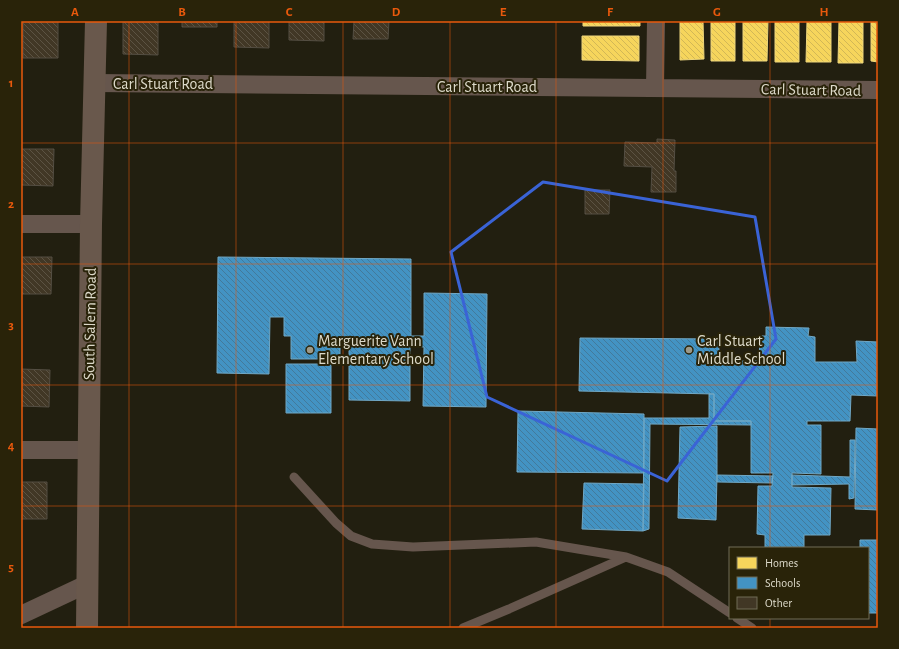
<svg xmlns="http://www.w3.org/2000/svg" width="899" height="649" viewBox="0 0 899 649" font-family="'Alegreya Sans',sans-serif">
<defs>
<pattern id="homes-back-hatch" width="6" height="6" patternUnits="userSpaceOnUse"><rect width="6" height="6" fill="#f6d55c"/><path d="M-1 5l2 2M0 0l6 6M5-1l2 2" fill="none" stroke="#d2b756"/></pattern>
<pattern id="schools-back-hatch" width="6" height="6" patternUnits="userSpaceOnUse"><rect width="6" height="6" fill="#4393c3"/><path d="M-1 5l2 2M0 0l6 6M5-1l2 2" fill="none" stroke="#437a9b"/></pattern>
<pattern id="building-back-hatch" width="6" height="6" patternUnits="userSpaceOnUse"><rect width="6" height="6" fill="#413725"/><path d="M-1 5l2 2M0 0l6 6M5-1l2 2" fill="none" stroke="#5c5343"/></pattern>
</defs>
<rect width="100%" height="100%" fill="#221f10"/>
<!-- homes -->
<path fill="url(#homes-back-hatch)" stroke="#eed67d" d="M583,21H640V26H583Z
M680,21H703L704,59L680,60Z
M711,21H735V61H711Z
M743,21H768L767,61H743Z
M775,21H799V62H775Z
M807,21H831V62H806Z
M839,21H863V63H838Z
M871,21H878V62L871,61Z
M582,36H639V61L582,60Z"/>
<!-- schools -->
<path fill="url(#schools-back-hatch)" stroke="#71a8c5" d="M218,257L411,259V336H424V293L487,294L486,407L423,406L424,347L410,346V401L349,400V340H340V359H291V336H284V317H270L269,374L217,373Z
M766,327L809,328L808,336L815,337V362H857L856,341L878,342V396L851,395L850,421H807V425H821V474L792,473V487L831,488L830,535H804V548H765V535L757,534L758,486H772L773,473H751V421H714V394L579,391L580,338L718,339L720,361H759L760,336H766Z
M286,364H331V413H286Z
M709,394H714V421H751V425L650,424L649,529L643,531L644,418H709Z
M518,411L644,414V473L517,472Z
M717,426V475L716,520L678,518L680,427Z
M856,428L878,429V510L855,509Z
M850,440H855L854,498L849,499V484L792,485V475L850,477Z
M717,475L773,476L772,483L717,482Z
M584,483L644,484L643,531L582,529Z
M860,540H878V613H868V548H860Z"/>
<!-- building -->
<path fill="url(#building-back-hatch)" stroke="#544e43" d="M23,21H58V58H23Z
M123,21H158V55L123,54Z
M182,21H217V27H182Z
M234,21H269V48L234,47Z
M289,21H324V41L289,40Z
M354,21H389L388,39H353Z
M657,139L675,140L674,171H676V192H651L652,167L624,166L625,142L657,143Z
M21,149H54L53,186L21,185Z
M585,190H610L609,214H585Z
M21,257H52L51,294H21Z
M21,369L50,370L49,407L21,406Z
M21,482H47V519H21Z"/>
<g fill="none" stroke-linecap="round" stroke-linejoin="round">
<!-- lane -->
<path stroke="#66564d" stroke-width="9" d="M294,477L336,523L351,536L372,544L413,547L536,542L626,557L668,572L730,613
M737,618L752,628
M463,628L509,609L626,557"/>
<!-- street -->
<path stroke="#66564d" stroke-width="18" d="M95,83L878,90
M655,88L656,21
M21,224H91
M21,450H88
M21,615L87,584"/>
<!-- secondary -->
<path stroke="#69584c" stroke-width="22" d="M87,628L91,224L96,21"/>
</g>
<!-- marked area -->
<path fill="none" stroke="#3a63d6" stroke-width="3" stroke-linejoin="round" d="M543,182L755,217L776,339L667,481L487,397L451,252Z"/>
<!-- grid -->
<path fill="none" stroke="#e8590c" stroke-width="1" stroke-opacity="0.55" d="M129,21V628M236,21V628M343,21V628M450,21V628M556,21V628M663,21V628M770,21V548M21,143H878M21,264H878M21,385H878M21,506H878M770,618V628"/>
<!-- markers -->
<g fill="#9c9989" stroke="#292309" stroke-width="1.5">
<circle cx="310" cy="350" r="4"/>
<circle cx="689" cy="350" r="4"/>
</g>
<g text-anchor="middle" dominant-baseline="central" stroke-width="4" stroke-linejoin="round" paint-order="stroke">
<!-- street labels -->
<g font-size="16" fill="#dddaca" stroke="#292309">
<text x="163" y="84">Carl Stuart Road</text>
<text x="487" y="87">Carl Stuart Road</text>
<text transform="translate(811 90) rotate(1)">Carl Stuart Road</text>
<text transform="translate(90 324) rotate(-89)">South Salem Road</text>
</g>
<!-- poi labels -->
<g font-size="16" fill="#dddaca" stroke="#292309" text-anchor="start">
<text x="318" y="341">Marguerite Vann<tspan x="318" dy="18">Elementary School</tspan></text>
<text x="697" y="341">Carl Stuart<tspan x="697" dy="18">Middle School</tspan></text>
</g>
</g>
<!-- border -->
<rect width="899" height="649" fill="none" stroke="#292309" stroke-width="44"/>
<!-- legend -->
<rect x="729" y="547" width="140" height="72" fill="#292309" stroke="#716c56"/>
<rect x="737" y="557" width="20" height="12" fill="#f6d55c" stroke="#716c56"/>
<text x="765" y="567" font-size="12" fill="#dddaca">Homes</text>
<rect x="737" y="577" width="20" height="12" fill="#4393c3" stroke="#716c56"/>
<text x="765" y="587" font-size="12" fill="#dddaca">Schools</text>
<rect x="737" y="597" width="20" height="12" fill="#413725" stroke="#716c56"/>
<text x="765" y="607" font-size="12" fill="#dddaca">Other</text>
<rect x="22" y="22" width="855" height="605" fill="none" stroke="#e8590c" stroke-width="1.5"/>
<g font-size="13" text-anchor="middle" font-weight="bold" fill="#e8590c">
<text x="75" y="16">A</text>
<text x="182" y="16">B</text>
<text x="289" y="16">C</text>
<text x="396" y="16">D</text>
<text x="503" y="16">E</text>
<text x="610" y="16">F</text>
<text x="717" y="16">G</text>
<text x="824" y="16">H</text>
<text x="11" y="87">1</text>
<text x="11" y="208">2</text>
<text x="11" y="329">3</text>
<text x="11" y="450">4</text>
<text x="11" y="571">5</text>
</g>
</svg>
